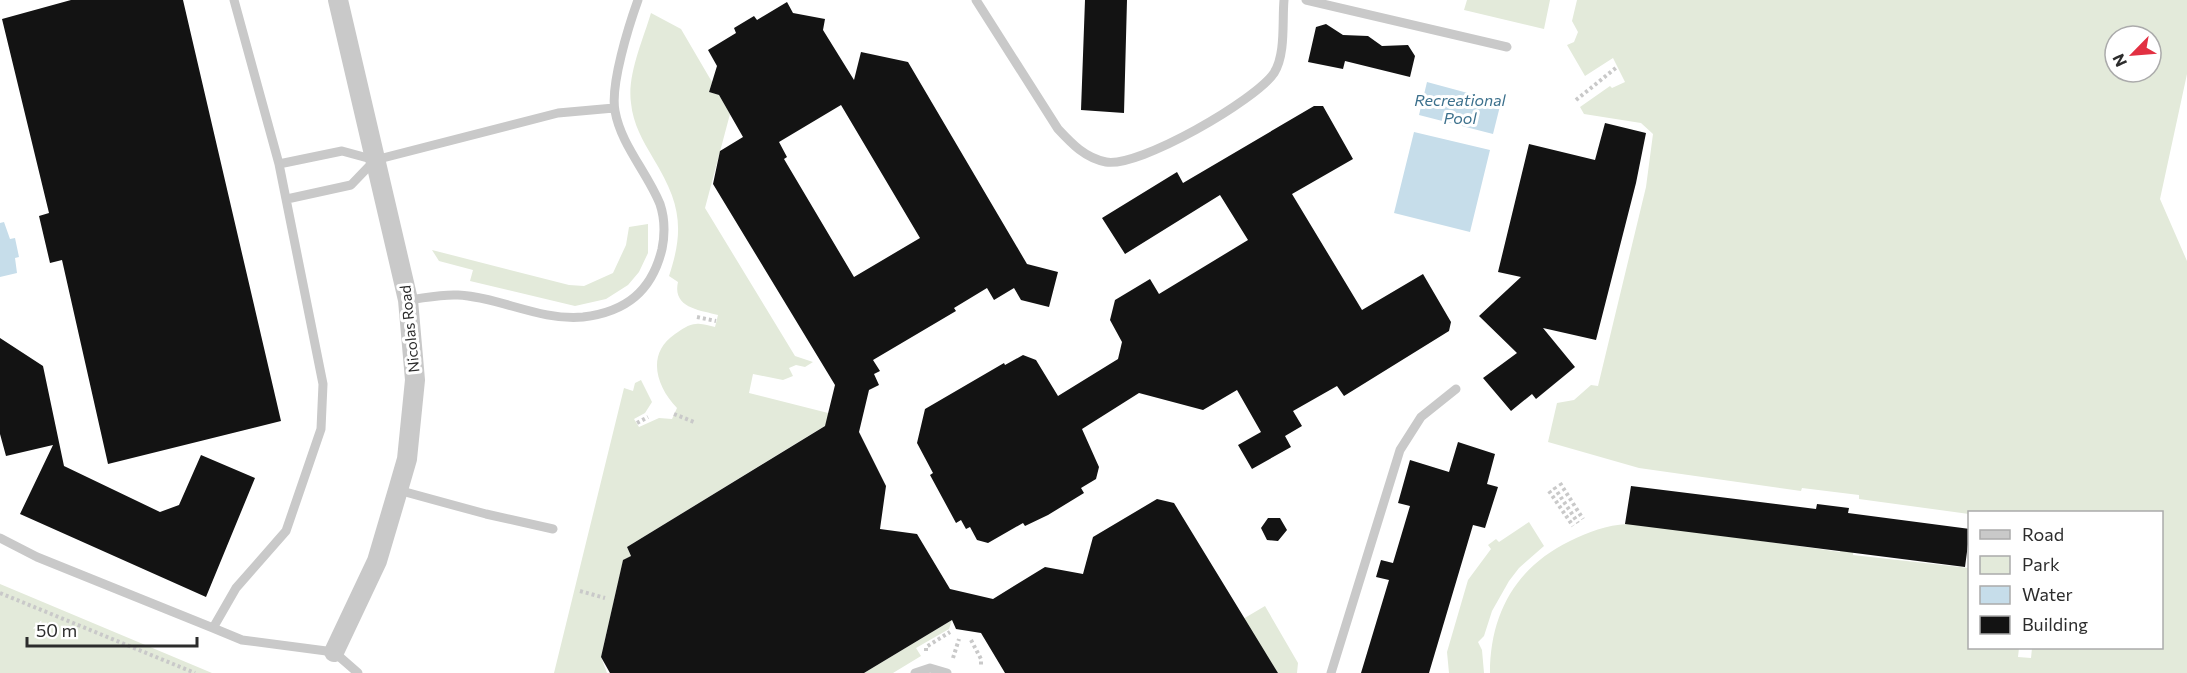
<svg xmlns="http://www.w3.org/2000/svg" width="2187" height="673" viewBox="0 0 2187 673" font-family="Commissioner,sans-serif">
<rect width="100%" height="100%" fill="#fff"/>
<!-- green -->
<path fill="#e3eada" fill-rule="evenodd" d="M1467,0H1550L1544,29L1464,10Z
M1577,0H2187V74L2160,199L2187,261V673H1490C1490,614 1516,567 1570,541C1588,532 1607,525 1627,524C1647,523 1670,529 1690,531C1740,538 1790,545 1840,552L1841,544L1854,545L1853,555L1969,568L1970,648H2019L2018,657L2031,658L2032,648H2162V512L1969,514L1859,499V495L1802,488L1801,491L1639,468L1548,442L1557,403L1574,400L1591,385L1598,386L1646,187L1653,134L1641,123L1584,114L1580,107L1610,86L1612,88L1625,82L1613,58L1585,76L1567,45L1574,42L1578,32L1572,21ZM2115,36H2151V72H2115Z
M651,13L681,29L712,82L709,92L719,95L730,114L705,208L795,356L813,362L805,367L796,365L789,368L793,376L783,380L753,374L749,393L836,415V419L627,547L631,556L623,561L601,657L607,673H554L624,388L633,391L635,383L641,380L652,402L645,413L634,419L639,427L659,418L672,419L677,408C656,386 646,354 675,334C681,330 689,324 696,324C702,323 709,326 715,327L718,315C700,310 672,308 678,282L669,276C685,228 680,202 653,158C643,141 633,124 631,103C627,75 643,40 651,13Z
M648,224V253L639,272L628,285L606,299L575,306L470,281L473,270L439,261L432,250L569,285L584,286L613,273L626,245L629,227Z
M1529,522L1544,546L1519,568L1509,581L1492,611L1484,636L1478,642L1482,650L1484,673H1449L1447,652L1468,580L1491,549L1488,545L1496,539L1499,542Z
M0,584L212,673H0Z
M1265,606L1298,663L1297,673H1278L1243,619Z
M952,620L949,629L916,648L921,656L893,673H864Z"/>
<!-- water -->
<path fill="#c6ddea" d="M1427,82L1501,102L1493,134L1419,115Z
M1414,132L1490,150L1470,232L1394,213Z
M4,222L10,239L15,238L19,257L15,258L17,273L0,277V223Z"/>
<!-- building -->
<path fill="#131313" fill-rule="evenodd" d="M71,0H183L281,421L108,464L62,260L50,263L39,216L49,213L2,19Z
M1085,0H1127L1124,113L1081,110Z
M787,2L793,13L825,19L823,30L854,80L861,52L908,62L1027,264L1058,272L1049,307L1021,300L1014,288L994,300L987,288L954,308L956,311L873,360L880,371L874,374L879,385L869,390L859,432L886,486L880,529L917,534L950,589L993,599L1045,567L1083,574L1093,537L1157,499L1174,503L1278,673H1005L981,633L956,629L952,620L864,673H610L601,657L623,560L631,556L627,547L825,426L835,385L713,184L720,151L743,137L719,95L709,92L717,66L708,50L736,33L734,28L754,16L757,20ZM841,105L920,238L854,277L784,159L787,157L779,142Z
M1326,24L1343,35L1368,36L1382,46L1408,45L1415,56L1410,77L1345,61L1343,69L1308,62L1316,27Z
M1314,106H1323L1353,159L1292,194L1362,310L1423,274L1451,322L1449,331L1344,396L1337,386L1293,411L1302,426L1285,436L1291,447L1252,469L1238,445L1261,432L1237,390L1203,410L1139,393L1082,429L1099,467L1096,479L1081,488L1084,493L1048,515L1025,526L1023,523L988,543L977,540L970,527L966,529L961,520L956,523L930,475L933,473L917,443L925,409L1004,363L1005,365L1023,355L1036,360L1058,396L1118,359L1122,342L1110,320L1115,300L1150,279L1159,294L1248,240L1220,195L1125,254L1102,218L1177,172L1183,183Z
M1605,123L1646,133L1636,183L1596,340L1543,328L1575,367L1536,399L1532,394L1511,411L1483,378L1517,353L1479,316L1521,277L1498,272L1529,144L1595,160Z
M0,338L43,366L64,466L160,512L179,505L201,455L255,478L206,597L20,514L53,445L6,456L0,434Z
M1458,442L1495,454L1487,484L1498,487L1485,528L1473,525L1429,673H1361L1389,580L1376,577L1381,560L1393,563L1410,506L1398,503L1410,460L1449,472Z
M1631,486L1816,509L1817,504L1849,508L1848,513L1970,529L1965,567L1625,524Z
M1268,518H1280L1287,530L1278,541L1267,540L1261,528Z"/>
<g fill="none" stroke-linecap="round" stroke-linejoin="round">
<!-- path -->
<path stroke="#c9c9c9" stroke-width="4" stroke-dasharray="3 3" stroke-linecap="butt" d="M1576,100L1617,67
M697,317L716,321
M674,414L694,422
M637,423L648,417
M1560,483L1583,519
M1554,487L1578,523
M1549,491L1573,526
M580,591L605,598
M0,593L195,673
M971,640L981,659V665
M926,651V647L950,632
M953,658L959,639"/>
<!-- service -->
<path stroke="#c9c9c9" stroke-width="9" d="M976,0L1058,129C1072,144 1085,158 1106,162C1139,168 1256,100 1274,73C1286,54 1282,21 1284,0
M1306,0L1507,47
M279,164L342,151L375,160L558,113L614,108
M287,199L351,185L375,160
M408,300C425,298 441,294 458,295C499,297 540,321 583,317C626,312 652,291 662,249C665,234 665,219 660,204C647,172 621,145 615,111C610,85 629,25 638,0
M398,490L486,514L553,529
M0,538L37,557L213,628L236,588L286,531L321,429L323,384L279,164L234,0
M213,628L242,640L334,652L358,673
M915,673L930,668L947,673
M1331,673L1400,450L1421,417L1456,389"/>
<!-- minor -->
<path stroke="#c9c9c9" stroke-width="20" d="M334,652L377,561L398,490L407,459L415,380L408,300L338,0"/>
</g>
<g text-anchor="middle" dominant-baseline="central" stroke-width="6" stroke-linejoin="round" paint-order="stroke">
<!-- street labels -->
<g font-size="15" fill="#2c2c2c" stroke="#fff">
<text transform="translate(409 329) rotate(-96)">Nicolas Road</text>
</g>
<!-- water labels -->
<g font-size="16" font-style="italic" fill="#3c708c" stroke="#fff">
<text x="1460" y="99">Recreational<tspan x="1460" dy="18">Pool</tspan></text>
</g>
</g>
<!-- legend -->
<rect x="1968" y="511" width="195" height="138" fill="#ffffff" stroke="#ababab" stroke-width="1.5"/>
<rect x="1980" y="530" width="30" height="9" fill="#c9c9c9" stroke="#ababab" stroke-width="1.5"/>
<text x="2022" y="541" font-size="18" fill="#2c2c2c">Road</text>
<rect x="1980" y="556" width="30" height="18" fill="#e3eada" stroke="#ababab" stroke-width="1.5"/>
<text x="2022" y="571" font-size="18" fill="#2c2c2c">Park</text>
<rect x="1980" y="586" width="30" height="18" fill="#c6ddea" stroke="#ababab" stroke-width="1.5"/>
<text x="2022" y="601" font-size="18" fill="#2c2c2c">Water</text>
<rect x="1980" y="616" width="30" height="18" fill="#131313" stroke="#ababab" stroke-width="1.5"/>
<text x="2022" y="631" font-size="18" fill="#2c2c2c">Building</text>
<!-- north arrow -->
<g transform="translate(2133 54) rotate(245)"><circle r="28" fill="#ffffff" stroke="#ababab" stroke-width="1.5"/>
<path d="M0-4.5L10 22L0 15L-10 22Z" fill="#e23042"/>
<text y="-9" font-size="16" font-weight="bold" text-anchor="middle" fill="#2c2c2c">N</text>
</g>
<!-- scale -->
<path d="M27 637v9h170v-9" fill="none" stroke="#2c2c2c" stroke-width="3"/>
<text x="36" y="637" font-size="18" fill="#2c2c2c" stroke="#ffffff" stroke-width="4.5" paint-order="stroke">50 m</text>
</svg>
